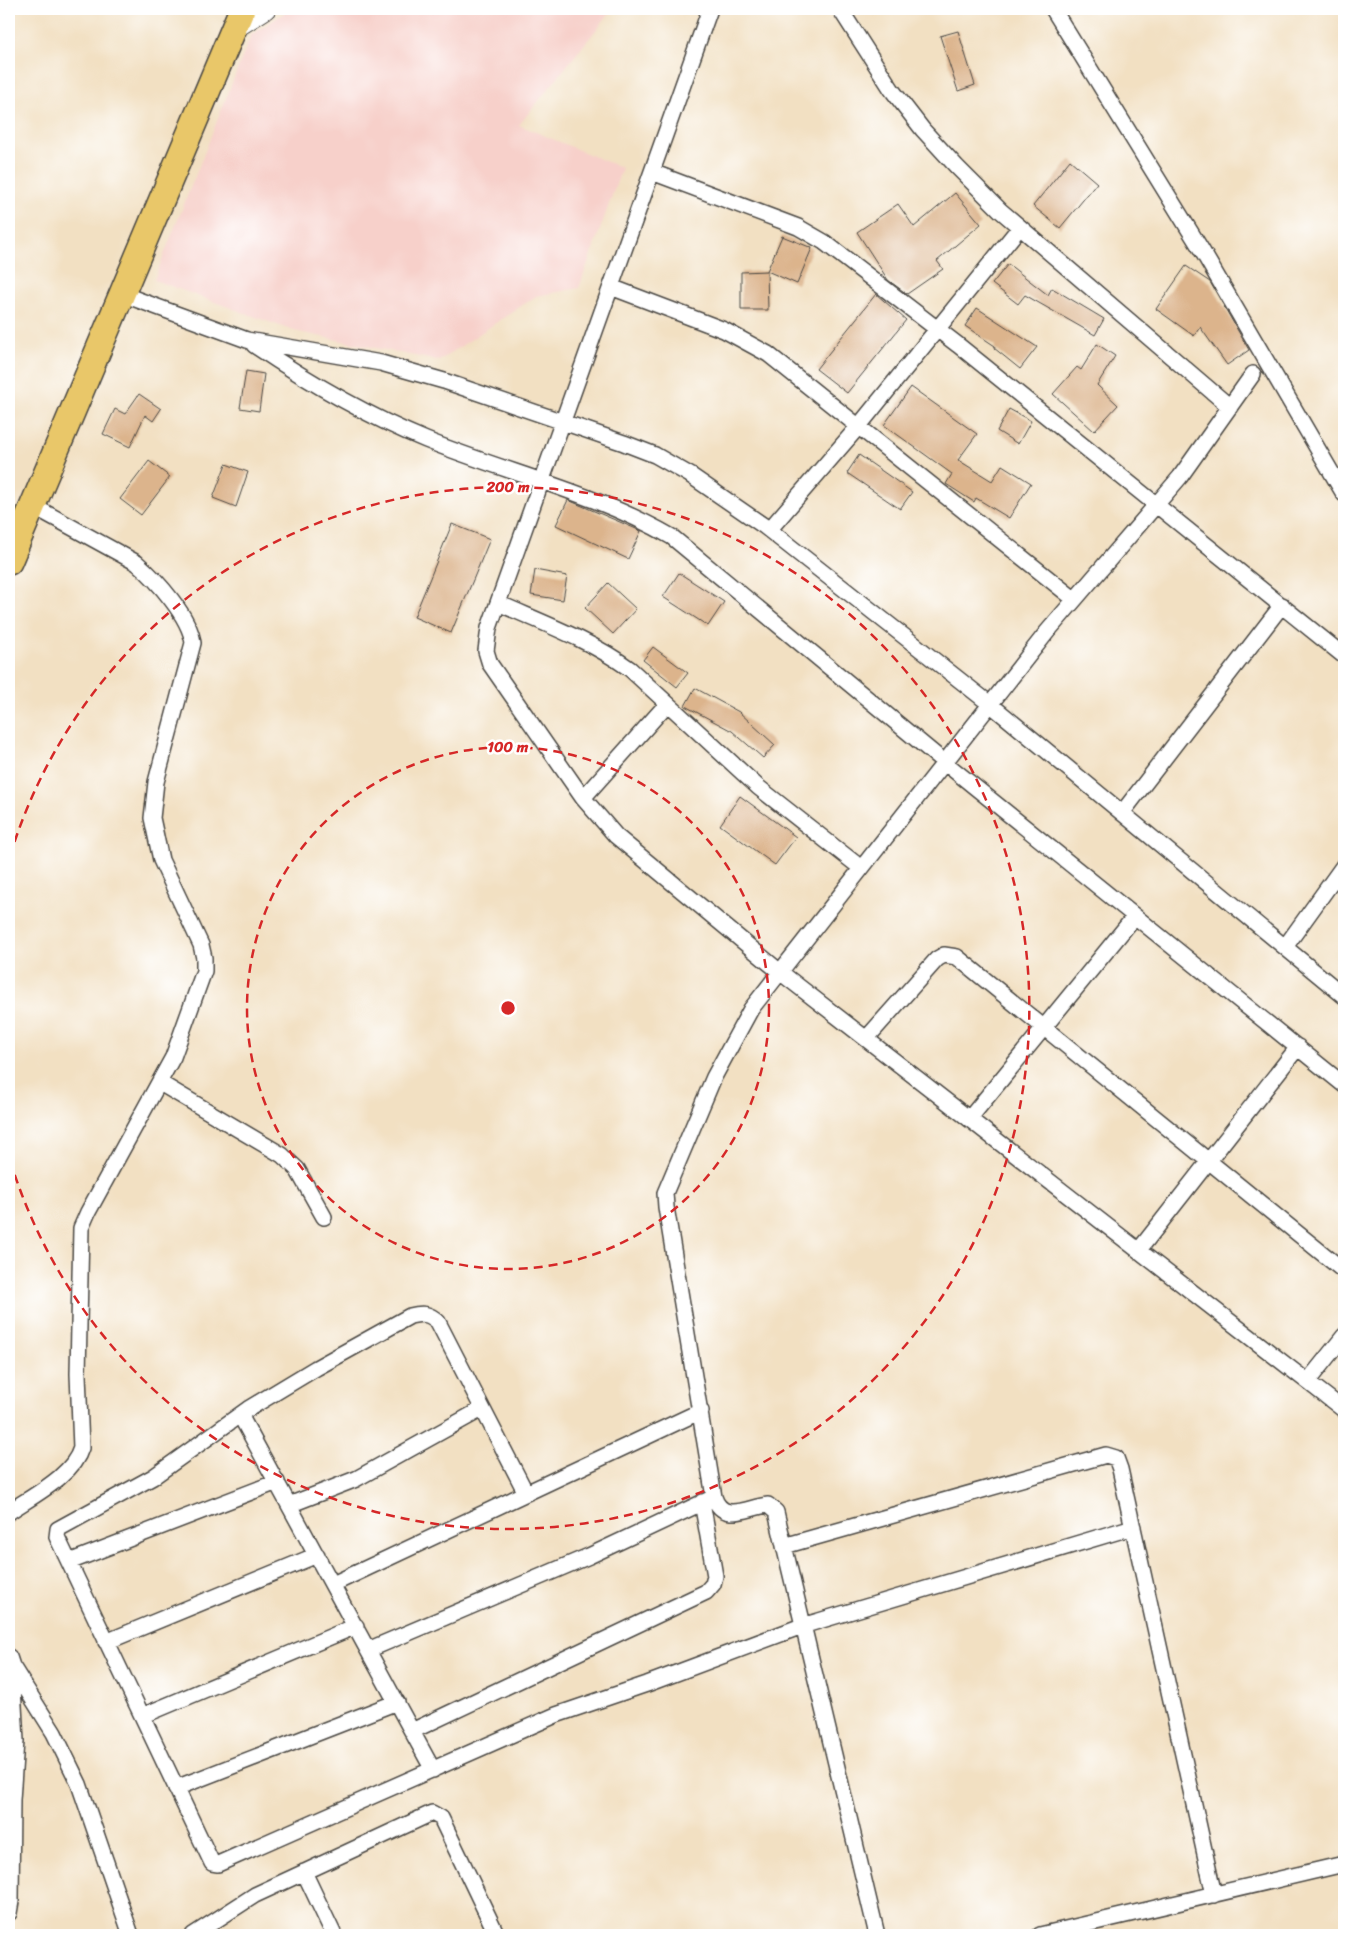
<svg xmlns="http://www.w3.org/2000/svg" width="1353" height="1944" viewBox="0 0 1353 1944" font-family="Sriracha,sans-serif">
<rect width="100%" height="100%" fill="#fff"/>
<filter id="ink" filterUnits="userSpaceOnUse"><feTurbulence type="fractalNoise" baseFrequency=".02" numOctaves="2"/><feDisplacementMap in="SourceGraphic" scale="10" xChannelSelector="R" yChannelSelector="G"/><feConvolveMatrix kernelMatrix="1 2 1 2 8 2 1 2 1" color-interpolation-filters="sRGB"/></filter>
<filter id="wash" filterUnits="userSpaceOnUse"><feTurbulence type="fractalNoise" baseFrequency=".0096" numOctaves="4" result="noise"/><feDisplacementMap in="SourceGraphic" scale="20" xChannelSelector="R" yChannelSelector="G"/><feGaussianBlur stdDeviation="1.12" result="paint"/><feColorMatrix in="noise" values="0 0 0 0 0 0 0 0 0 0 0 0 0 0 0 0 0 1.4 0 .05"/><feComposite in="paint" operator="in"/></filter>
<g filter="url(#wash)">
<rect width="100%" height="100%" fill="#f2e0c2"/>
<!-- built -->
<path fill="#f7d0ca" d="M290,9H613L519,125L622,168L579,288L536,296L439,361L294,331L154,280L251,35Z"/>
<g id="blocks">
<!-- building -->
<path fill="#dcb48c" d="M958,31L975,85L958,91L940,36Z
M1070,160L1097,183L1060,228L1033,206Z
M955,193L981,224L937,261L943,269L907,294L888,280L857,232L898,204L914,227Z
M782,236L812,248L797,284L767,271Z
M1008,264L1048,295L1052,288L1104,319L1095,335L1025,295L1018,304L992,284Z
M1186,266L1210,282L1249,350L1227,365L1200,327L1194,336L1156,309Z
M767,271L768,310H741V272Z
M876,294L906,320L847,393L816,369Z
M977,308L1037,347L1020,369L994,348L995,346L965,326Z
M1097,344L1115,356L1097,385L1118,405L1094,431L1053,394L1077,367L1081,370Z
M246,371L264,374L259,411L240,408Z
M911,387L977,434L958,460L992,481L1002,465L1031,483L1009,518L976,498L974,502L946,484L952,474L884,425Z
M139,394L161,409L153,421L145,415L130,447L103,434L115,409L125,414Z
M1009,409L1031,421L1018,444L997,431Z
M859,455L912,492L900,509L847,473Z
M149,461L170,477L141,515L120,499Z
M226,464L248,472L236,507L213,498Z
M568,500L641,531L628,559L556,525Z
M452,524L490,539L451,633L414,617Z
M535,570L567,576L563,600L531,595Z
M679,573L724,602L708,626L663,597Z
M608,583L636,609L613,634L585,608Z
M653,647L688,673L677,687L643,660Z
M695,688L739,712L775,745L763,758L732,731L685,706Z
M740,796L796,837L775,865L720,825Z"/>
</g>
</g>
<g filter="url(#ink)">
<use href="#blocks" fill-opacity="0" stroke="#494642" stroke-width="1"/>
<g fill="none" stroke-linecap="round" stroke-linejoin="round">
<defs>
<path id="minor" d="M710,9L489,628L486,651L490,664L583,798L616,836L780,972L1344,1410
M840,9L892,90L923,130L957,167L1001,211L1230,407
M1053,9L1201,249L1344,494
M652,172L798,227L824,242L958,345L1344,656
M611,287L724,330L768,354L1074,599
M122,294L247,340L381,363L444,381L624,443L655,455L690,475L764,526L990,704L1344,996
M254,345C309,382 365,415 426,440C508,473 596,493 672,537L944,762L1344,1085
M769,530L858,427L1020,227
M498,603C543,623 590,640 630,669L758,787L861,868
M583,798L667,704
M1122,813L1282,605
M1285,947L1344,865
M866,1039L937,959L944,955L957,957L1344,1271
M160,1083L282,1155L297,1169L324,1217
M969,1119L1135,916
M1139,1250L1298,1047
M1308,1381L1344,1336
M240,1415L433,1770
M526,1493L438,1322C429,1313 422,1313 410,1316L316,1368L248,1409L153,1477L58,1529L57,1537L212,1863L218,1864L556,1715L647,1684L802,1626L1133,1527
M289,1505L356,1479L482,1409
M9,1512C32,1496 73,1476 81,1448L78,1374L81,1228L88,1212L173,1057L204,971V958L201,945L161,860L152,818L156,782L193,643C190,617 157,580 137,563L33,506
M784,1546L1106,1455L1116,1458L1120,1469L1214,1895
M69,1562L277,1482
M333,1584L701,1411
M106,1642L317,1555
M368,1650L589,1556L710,1499
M9,1657L12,1666L54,1733L79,1784L131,1935
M142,1716L356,1626
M412,1731L706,1592L713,1584L715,1576L702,1502
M176,1788L397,1702
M304,1872L334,1935
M9,1913L11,1901L12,1800L16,1741L12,1670
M193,1935L255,1895L432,1813L441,1818L497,1935
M877,1935L776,1512L768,1505C748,1507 723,1524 714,1497L666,1207L665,1193L714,1077L751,1009L1047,632L1180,477L1253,374
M1040,1935L1344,1864"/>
<path id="tertiary" d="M233,30L266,9"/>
<path id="trunk" d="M9,562L242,9"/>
</defs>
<!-- minor casing -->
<use href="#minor" stroke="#494642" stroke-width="18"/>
<!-- tertiary casing -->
<use href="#tertiary" stroke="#494642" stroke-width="21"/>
<!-- trunk casing -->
<use href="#trunk" stroke="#494642" stroke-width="28"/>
<!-- minor -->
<use href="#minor" stroke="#fff" stroke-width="15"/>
<!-- tertiary -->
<use href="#tertiary" stroke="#fff" stroke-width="19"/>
<!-- trunk -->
<use href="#trunk" stroke="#e9c769" stroke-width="25"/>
</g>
</g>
<!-- distance rings -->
<g fill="none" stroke="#d62828" stroke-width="2.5" stroke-dasharray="9 6">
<circle cx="508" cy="1008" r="261"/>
<path d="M10 856A521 521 0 1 1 10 1160"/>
</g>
<circle cx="508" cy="1008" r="8" fill="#d62828" stroke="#fff" stroke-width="2.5"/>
<g font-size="15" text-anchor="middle" font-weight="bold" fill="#d62828" stroke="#fff" stroke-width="5" stroke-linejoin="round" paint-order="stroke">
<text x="508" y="492">200 m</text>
<text x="508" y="752">100 m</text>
</g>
<!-- margin -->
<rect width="1353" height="1944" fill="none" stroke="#fff" stroke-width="30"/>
</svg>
